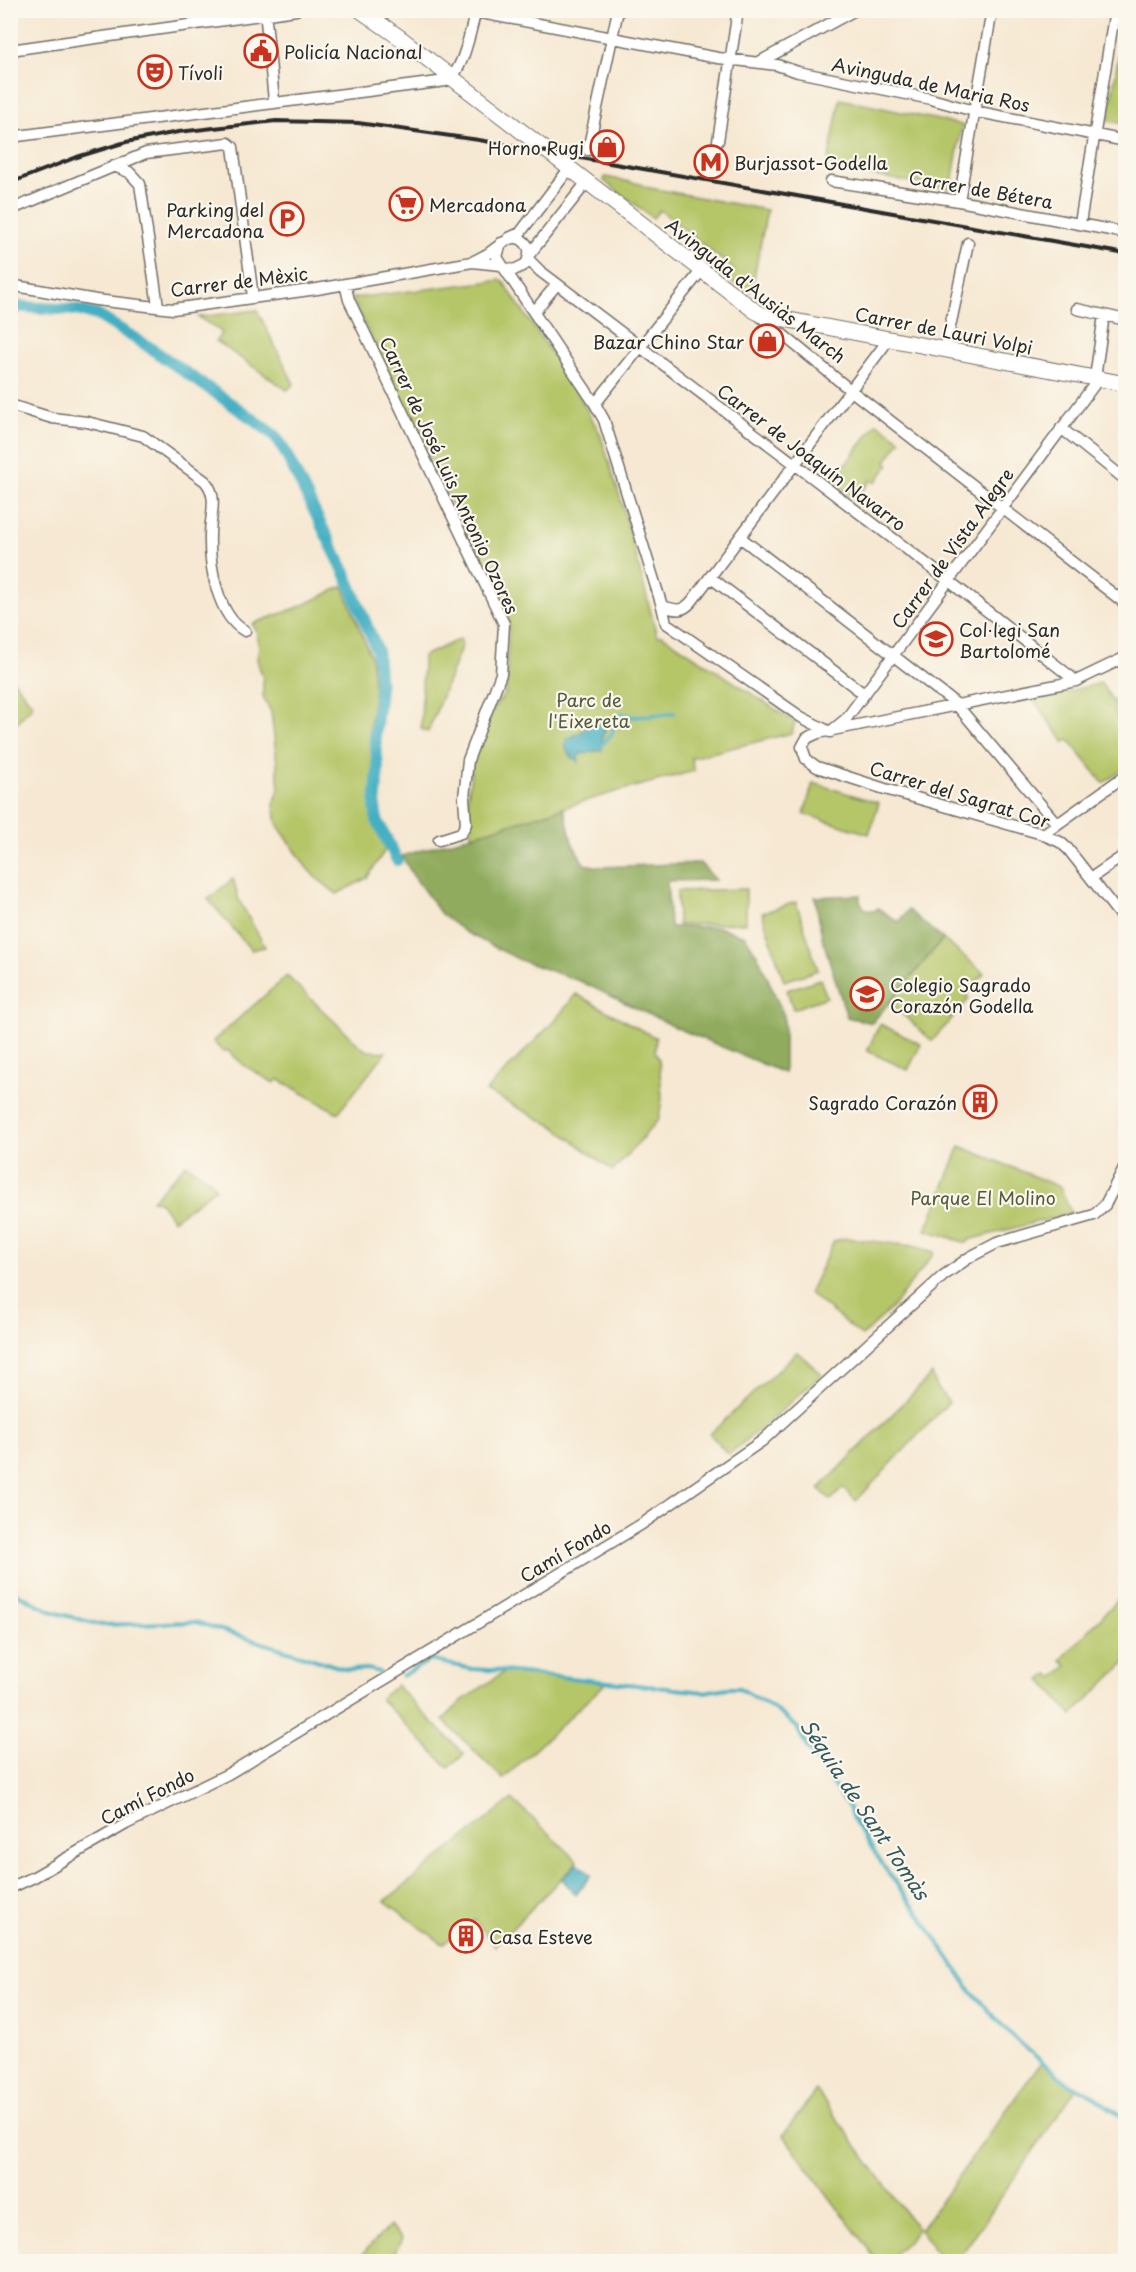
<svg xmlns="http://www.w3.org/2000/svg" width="1136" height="2272" viewBox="0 0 1136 2272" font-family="'Playpen Sans',sans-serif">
<rect width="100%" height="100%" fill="#fbf7ec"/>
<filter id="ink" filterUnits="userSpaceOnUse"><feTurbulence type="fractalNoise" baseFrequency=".0167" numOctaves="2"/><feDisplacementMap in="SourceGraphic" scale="12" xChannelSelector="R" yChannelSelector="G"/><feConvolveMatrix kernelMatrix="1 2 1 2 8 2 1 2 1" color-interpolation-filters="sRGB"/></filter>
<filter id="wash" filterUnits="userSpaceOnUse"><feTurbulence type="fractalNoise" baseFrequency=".008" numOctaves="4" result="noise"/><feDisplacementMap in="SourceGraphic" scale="24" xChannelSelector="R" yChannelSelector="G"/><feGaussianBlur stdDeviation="1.35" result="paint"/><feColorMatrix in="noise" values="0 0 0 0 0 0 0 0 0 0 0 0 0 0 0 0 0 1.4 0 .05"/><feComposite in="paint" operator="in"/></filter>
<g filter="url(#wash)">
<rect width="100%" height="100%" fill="#f6e8d2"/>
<!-- green -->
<path fill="#b5c669" stroke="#70784a" stroke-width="1.5" d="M1125,16V124L1108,121Z
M840,99L962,125L951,189L827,168Z
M605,177L641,184L645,187L767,210L752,288L749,291H744L728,279L734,270L660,210L653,218L604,181Z
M502,280L572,384L600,433L624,510L657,636L662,635L795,722L792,733L691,758L694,771L615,792L471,836L468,797L472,762L495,706L506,693L509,621L352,298Z
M257,310L294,384L287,390L216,341L222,332L198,317Z
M877,423L901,440L886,461L889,464L875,483L871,480L855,500L832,482Z
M343,586L371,657L374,691L370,726L373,767L371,817L387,847L367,878L337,894L315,877L307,868L277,824L274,804L279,789L276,753L271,712L263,696V679L257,659L259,646L256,630L252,624L299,607Z
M460,639L462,645L428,732L421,729L423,656Z
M10,676L33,705L11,729H10Z
M1101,683L1116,706L1113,709L1125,728V768L1103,783L1069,740L1064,742L1031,696L1057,694Z
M813,783L879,803L869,834L804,814Z
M233,879L239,900L265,947L251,950L208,899Z
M746,889V923L678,925L677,891Z
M796,902L818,970L784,981L762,913Z
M943,939L984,973L966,995L969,999L932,1041L890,1003Z
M287,976L362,1048L368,1051L386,1052L338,1113L278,1079L274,1083L245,1066L227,1050L223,1052L213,1041Z
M820,979L827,997L793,1009L787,990Z
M576,994L656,1038L655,1051L659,1060L662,1098L659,1119L613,1171L555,1127L486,1091L557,1018Z
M880,1024L921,1044L908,1070L867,1051Z
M960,1146L1060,1187L1071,1213L969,1240L967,1243L926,1230Z
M186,1164L208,1178L216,1188L173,1220L159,1201L152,1200Z
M847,1238L913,1246L934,1252L933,1255L891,1309L862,1336L809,1293L834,1241Z
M797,1352L822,1374L771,1420L729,1454L726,1452L710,1434Z
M932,1374L936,1387L949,1402L856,1501L843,1488L831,1500L819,1489Z
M1125,1592V1663L1072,1715L1041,1680L1049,1674L1053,1678L1067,1666L1061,1660Z
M504,1672L606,1683L503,1779L443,1720L463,1700Z
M396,1685L464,1754L449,1768L380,1699Z
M512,1799L578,1861L495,1946L475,1920L443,1944L385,1901Z
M1041,2062L1076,2089L957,2261H943L920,2230Z
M816,2090L918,2230L888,2261H877L783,2135Z
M389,2226L402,2239L390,2261H356Z"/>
<!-- forest -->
<path fill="#90ab5d" stroke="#5e6b44" stroke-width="1.5" d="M564,808L572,842L584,864L601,867L700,863L716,880L667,881L670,927H718L745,936L759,958L784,1016V1073L677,1028L582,982L520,960L465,932L441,914L412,874L402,856Z
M860,895V902L865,909L874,911L878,908L898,922L908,910L943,939L872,1023L847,1017L822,937L815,897Z"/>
<!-- water -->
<path fill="#43afc2" stroke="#376d76" stroke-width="1.5" d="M598,723L603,725L606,729L602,737V750L578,755L579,763C573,759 560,746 567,739C571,736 577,735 581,732C588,728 590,723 598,723Z
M578,1863L591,1875L576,1895L562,1879Z"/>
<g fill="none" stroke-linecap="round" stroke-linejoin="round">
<!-- stream -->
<path stroke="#43afc2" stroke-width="4" d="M176,367L177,366
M621,713L633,717L674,713
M602,745L613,732L614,720
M10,1590L53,1612L101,1625L196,1622L348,1670L368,1669L379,1672
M402,1676L430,1660L472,1669L504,1671L704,1692L727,1688H739L773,1708L797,1727L807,1747L849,1808L852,1817L884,1867L922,1918L971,1991L1014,2038L1065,2081L1096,2098L1126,2119"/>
<!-- canal -->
<path stroke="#43afc2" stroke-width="12" d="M10,306L76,310L97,315L146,345L253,419L274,435L281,444L346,575L377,650L380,688L375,735L378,768L375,807L377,820L397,860"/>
</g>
</g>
<g filter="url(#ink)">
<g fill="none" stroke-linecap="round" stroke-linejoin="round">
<defs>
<path id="street" d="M265,10L274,101
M476,12L718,58L777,65L798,72L931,99L974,111L1126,141
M10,50L296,10
M761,61L855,10
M10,137L446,81C463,74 471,28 476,10
M718,141L738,10
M588,150L618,10
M114,166L129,172L140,184L158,306
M831,181L959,201L1126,233
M959,201L992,10
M10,210L146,153L228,143L233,147L253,297
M1080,223L1115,10
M509,238L520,233L569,169
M529,255L587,182
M528,259L540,271L949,581L1076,681
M472,262C478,259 484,256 489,253C500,246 515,228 527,245C531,251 529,258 526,264L514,270L504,268L497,257L501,243
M504,268L595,404L604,420L662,606L666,623L801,717L830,732L846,719L1094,385L1104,315
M345,284L349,300L504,624L501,674L468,760L464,798L466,824L461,833L439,840
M10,285L96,300L173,309L317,289L472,262L501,265
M1077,309L1126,320
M534,312L557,284
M760,316L849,389L1126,604
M945,350L968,243
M595,404L701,271
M10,405L52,418L87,422L143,436L205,481C219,497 210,515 210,535C209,564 217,616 245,631
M1061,428L1126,480
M741,538L956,704L1057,824
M710,577L864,694
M662,606C676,610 682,613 692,601L889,339
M1126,657L1076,681L818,733L807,738L802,747L806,759L817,767L885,789L1039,833L1060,842L1068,849L1126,923
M1039,833H1045L1126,775
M1091,878L1126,854
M10,1888L34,1877L126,1824L228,1774L642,1524L762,1441L943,1276L970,1257L997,1243L1094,1215L1105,1205L1126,1164"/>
<path id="secondary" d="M360,10L399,37L755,311L763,315L1126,384"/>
</defs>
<!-- street casing -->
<use href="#street" stroke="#726d65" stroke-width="13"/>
<!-- secondary casing -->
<use href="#secondary" stroke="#726d65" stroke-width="17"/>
<!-- street -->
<use href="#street" stroke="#fff" stroke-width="10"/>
<!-- secondary -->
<use href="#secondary" stroke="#fff" stroke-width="15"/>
<!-- rail -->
<path stroke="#2b2b2b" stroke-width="4" d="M10,183L77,157L126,142L178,132L276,121L358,123L479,140L1126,254"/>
</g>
</g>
<!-- icons -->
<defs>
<symbol id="civic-ring" viewBox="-11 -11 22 22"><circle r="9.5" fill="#fbf7ec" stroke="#c8321e" stroke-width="1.5"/><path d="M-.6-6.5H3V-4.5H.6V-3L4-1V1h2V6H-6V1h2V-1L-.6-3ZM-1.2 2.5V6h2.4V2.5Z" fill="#c8321e"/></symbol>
<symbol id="theatre-ring" viewBox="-11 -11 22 22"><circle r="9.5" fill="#fbf7ec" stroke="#c8321e" stroke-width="1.5"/><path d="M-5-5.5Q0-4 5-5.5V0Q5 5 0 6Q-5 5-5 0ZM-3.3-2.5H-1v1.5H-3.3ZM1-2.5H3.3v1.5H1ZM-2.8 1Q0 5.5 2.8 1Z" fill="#c8321e"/></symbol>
<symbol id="shop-ring" viewBox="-11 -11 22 22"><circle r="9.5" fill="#fbf7ec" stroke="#c8321e" stroke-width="1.5"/><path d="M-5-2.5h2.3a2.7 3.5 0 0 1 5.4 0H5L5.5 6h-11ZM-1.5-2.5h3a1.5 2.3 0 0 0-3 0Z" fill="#c8321e"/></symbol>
<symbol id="metro-ring" viewBox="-11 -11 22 22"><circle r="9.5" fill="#fbf7ec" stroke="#c8321e" stroke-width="1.5"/><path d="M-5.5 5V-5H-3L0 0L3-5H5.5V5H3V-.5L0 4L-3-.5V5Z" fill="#c8321e"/></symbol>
<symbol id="supermarket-ring" viewBox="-11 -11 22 22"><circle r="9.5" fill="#fbf7ec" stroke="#c8321e" stroke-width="1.5"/><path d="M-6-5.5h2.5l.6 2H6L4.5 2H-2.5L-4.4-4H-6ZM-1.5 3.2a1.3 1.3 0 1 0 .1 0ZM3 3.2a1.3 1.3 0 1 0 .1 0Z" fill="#c8321e"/></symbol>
<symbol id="parking-ring" viewBox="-11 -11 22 22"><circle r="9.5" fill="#fbf7ec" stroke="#c8321e" stroke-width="1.5"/><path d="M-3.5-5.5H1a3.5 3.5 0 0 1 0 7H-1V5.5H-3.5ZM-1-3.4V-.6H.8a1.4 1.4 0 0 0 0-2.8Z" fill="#c8321e"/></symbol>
<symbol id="school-ring" viewBox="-11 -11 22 22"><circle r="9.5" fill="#fbf7ec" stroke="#c8321e" stroke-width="1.5"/><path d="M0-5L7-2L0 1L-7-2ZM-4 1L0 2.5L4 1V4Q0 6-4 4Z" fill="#c8321e"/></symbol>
<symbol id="building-ring" viewBox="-11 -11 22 22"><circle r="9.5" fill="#fbf7ec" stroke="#c8321e" stroke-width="1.5"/><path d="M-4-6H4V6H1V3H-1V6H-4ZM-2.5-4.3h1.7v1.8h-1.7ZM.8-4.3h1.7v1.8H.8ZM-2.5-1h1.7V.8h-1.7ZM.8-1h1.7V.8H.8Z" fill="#c8321e"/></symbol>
</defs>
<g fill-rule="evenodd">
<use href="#civic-ring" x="242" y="32" width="38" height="38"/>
<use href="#theatre-ring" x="136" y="53" width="38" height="38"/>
<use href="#shop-ring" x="588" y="128" width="38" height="38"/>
<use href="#metro-ring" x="692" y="143" width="38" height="38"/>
<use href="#supermarket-ring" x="387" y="185" width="38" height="38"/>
<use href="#parking-ring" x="268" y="200" width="38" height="38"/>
<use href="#shop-ring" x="748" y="322" width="38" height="38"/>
<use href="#school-ring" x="917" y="620" width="38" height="38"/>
<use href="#school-ring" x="848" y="975" width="38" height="38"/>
<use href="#building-ring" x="961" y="1083" width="38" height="38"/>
<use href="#building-ring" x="447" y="1917" width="38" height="38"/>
</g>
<g text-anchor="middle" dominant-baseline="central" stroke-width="4.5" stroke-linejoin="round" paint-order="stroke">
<!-- poi labels -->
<g font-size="18" fill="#2b2b2b" stroke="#fbf7ec" text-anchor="start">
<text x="284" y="51">Policía Nacional</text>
<text x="178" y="72">Tívoli</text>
<text x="584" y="147" text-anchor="end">Horno Rugi</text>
<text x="734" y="162">Burjassot-Godella</text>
<text x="429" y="204">Mercadona</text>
<text x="264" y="209" text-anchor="end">Parking del<tspan x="264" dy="21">Mercadona</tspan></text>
<text x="744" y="341" text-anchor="end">Bazar Chino Star</text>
<text x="959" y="629">Col·legi San<tspan x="959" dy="21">Bartolomé</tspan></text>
<text x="890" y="984">Colegio Sagrado<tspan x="890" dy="21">Corazón Godella</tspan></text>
<text x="957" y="1102" text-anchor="end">Sagrado Corazón</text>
<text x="489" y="1936">Casa Esteve</text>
</g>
<!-- street labels -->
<g font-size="18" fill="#2b2b2b" stroke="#fbf7ec">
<text transform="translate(931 84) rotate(12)">Avinguda de Maria Ros</text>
<text transform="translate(981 189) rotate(10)">Carrer de Bétera</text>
<text transform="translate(239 281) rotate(-7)">Carrer de Mèxic</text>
<text transform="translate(756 290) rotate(38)">Avinguda d'Ausiàs March</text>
<text transform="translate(944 330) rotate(11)">Carrer de Lauri Volpi</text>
<text transform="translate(812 457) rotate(37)">Carrer de Joaquín Navarro</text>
<text transform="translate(450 475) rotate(65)">Carrer de José Luis Antonio Ozores</text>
<text transform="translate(952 548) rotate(-54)">Carrer de Vista Alegre</text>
<text transform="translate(960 794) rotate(17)">Carrer del Sagrat Cor</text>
<text transform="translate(565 1551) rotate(-31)">Camí Fondo</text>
<text transform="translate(147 1796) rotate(-27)">Camí Fondo</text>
</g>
<!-- park labels -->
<g font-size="18" fill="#545a3e" stroke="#fbf7ec">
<text x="589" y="699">Parc de<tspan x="589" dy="21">l'Eixereta</tspan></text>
<text x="983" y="1197">Parque El Molino</text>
</g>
<!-- water labels -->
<g font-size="20" font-style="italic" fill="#335960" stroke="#fbf7ec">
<text transform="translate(865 1809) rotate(56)">Séquia de Sant Tomàs</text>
</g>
</g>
<!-- margin -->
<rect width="1136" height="2272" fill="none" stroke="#fbf7ec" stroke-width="36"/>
</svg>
